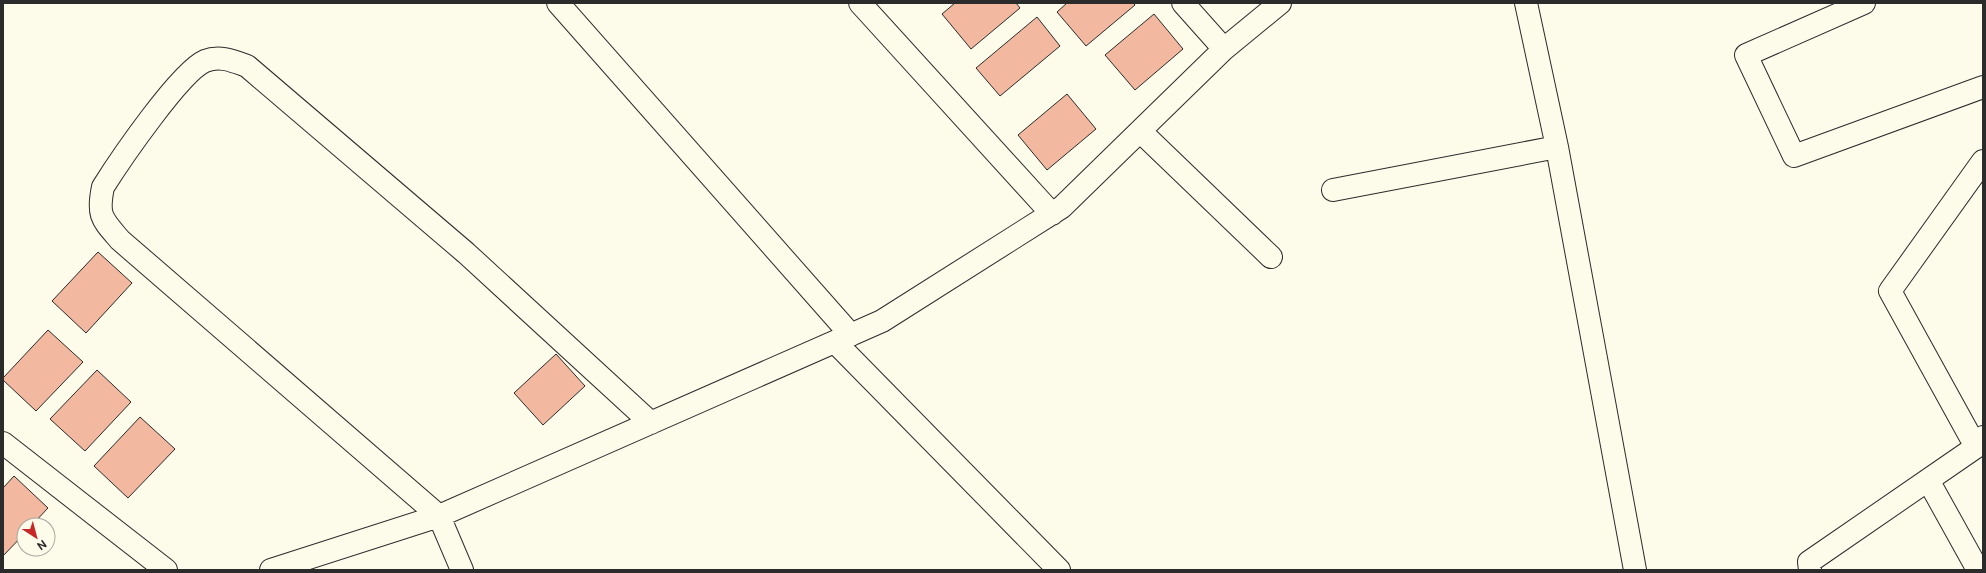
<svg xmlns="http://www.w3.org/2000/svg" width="1986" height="573" viewBox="0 0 1986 573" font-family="'Public Sans',sans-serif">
<rect width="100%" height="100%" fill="#fdfbea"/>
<!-- building -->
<path fill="#f2b8a0" stroke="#2b2b2b" d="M955,3H1016L1020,8L971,49L942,14Z
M1067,3H1133L1135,5L1086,46L1057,12Z
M1154,14L1183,49L1135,90L1105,55Z
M1037,17L1060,46L1000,96L976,68Z
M1067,94L1096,129L1047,170L1018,135Z
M98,252L132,283L86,333L52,301Z
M48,330L83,362L36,411L3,380V378Z
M556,354L585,386L543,425L514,393Z
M97,370L131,402L85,451L50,419Z
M140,417L175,449L128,498L94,466Z
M14,476L48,508L32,525H24V534L3,556V488Z"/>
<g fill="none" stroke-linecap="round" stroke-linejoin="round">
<defs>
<path id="minor" d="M558,3L851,335
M860,3L1052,214
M1526,3L1557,147L1635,570
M1864,3L1746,55L1794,156L1983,87
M1224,49L1280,3
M1140,131L1271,257
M1333,190L1557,147
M835,342L1059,570
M3,443L166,570
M1976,447L1890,291L1983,161
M1928,480L1978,570
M271,570L439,516L882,321L1062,207L1224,49L1183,3
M462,570L439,516L120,240C102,219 97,216 103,187C120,160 180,72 205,61C220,55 233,61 247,66L466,253L651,423
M1810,570L1809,562L1976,447L1983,437"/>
</defs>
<!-- minor casing -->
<use href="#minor" stroke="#2b2b2b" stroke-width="24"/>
<!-- minor -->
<use href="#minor" stroke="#fdfbea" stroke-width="22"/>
</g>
<!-- border -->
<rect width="1986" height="573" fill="none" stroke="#2b2b2b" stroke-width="8"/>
<!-- north arrow -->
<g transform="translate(36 537) rotate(144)"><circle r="19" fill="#fdfbea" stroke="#a9a89e"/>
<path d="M0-3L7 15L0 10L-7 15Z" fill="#c62828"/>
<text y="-6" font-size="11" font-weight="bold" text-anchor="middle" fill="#2b2b2b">N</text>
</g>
</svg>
